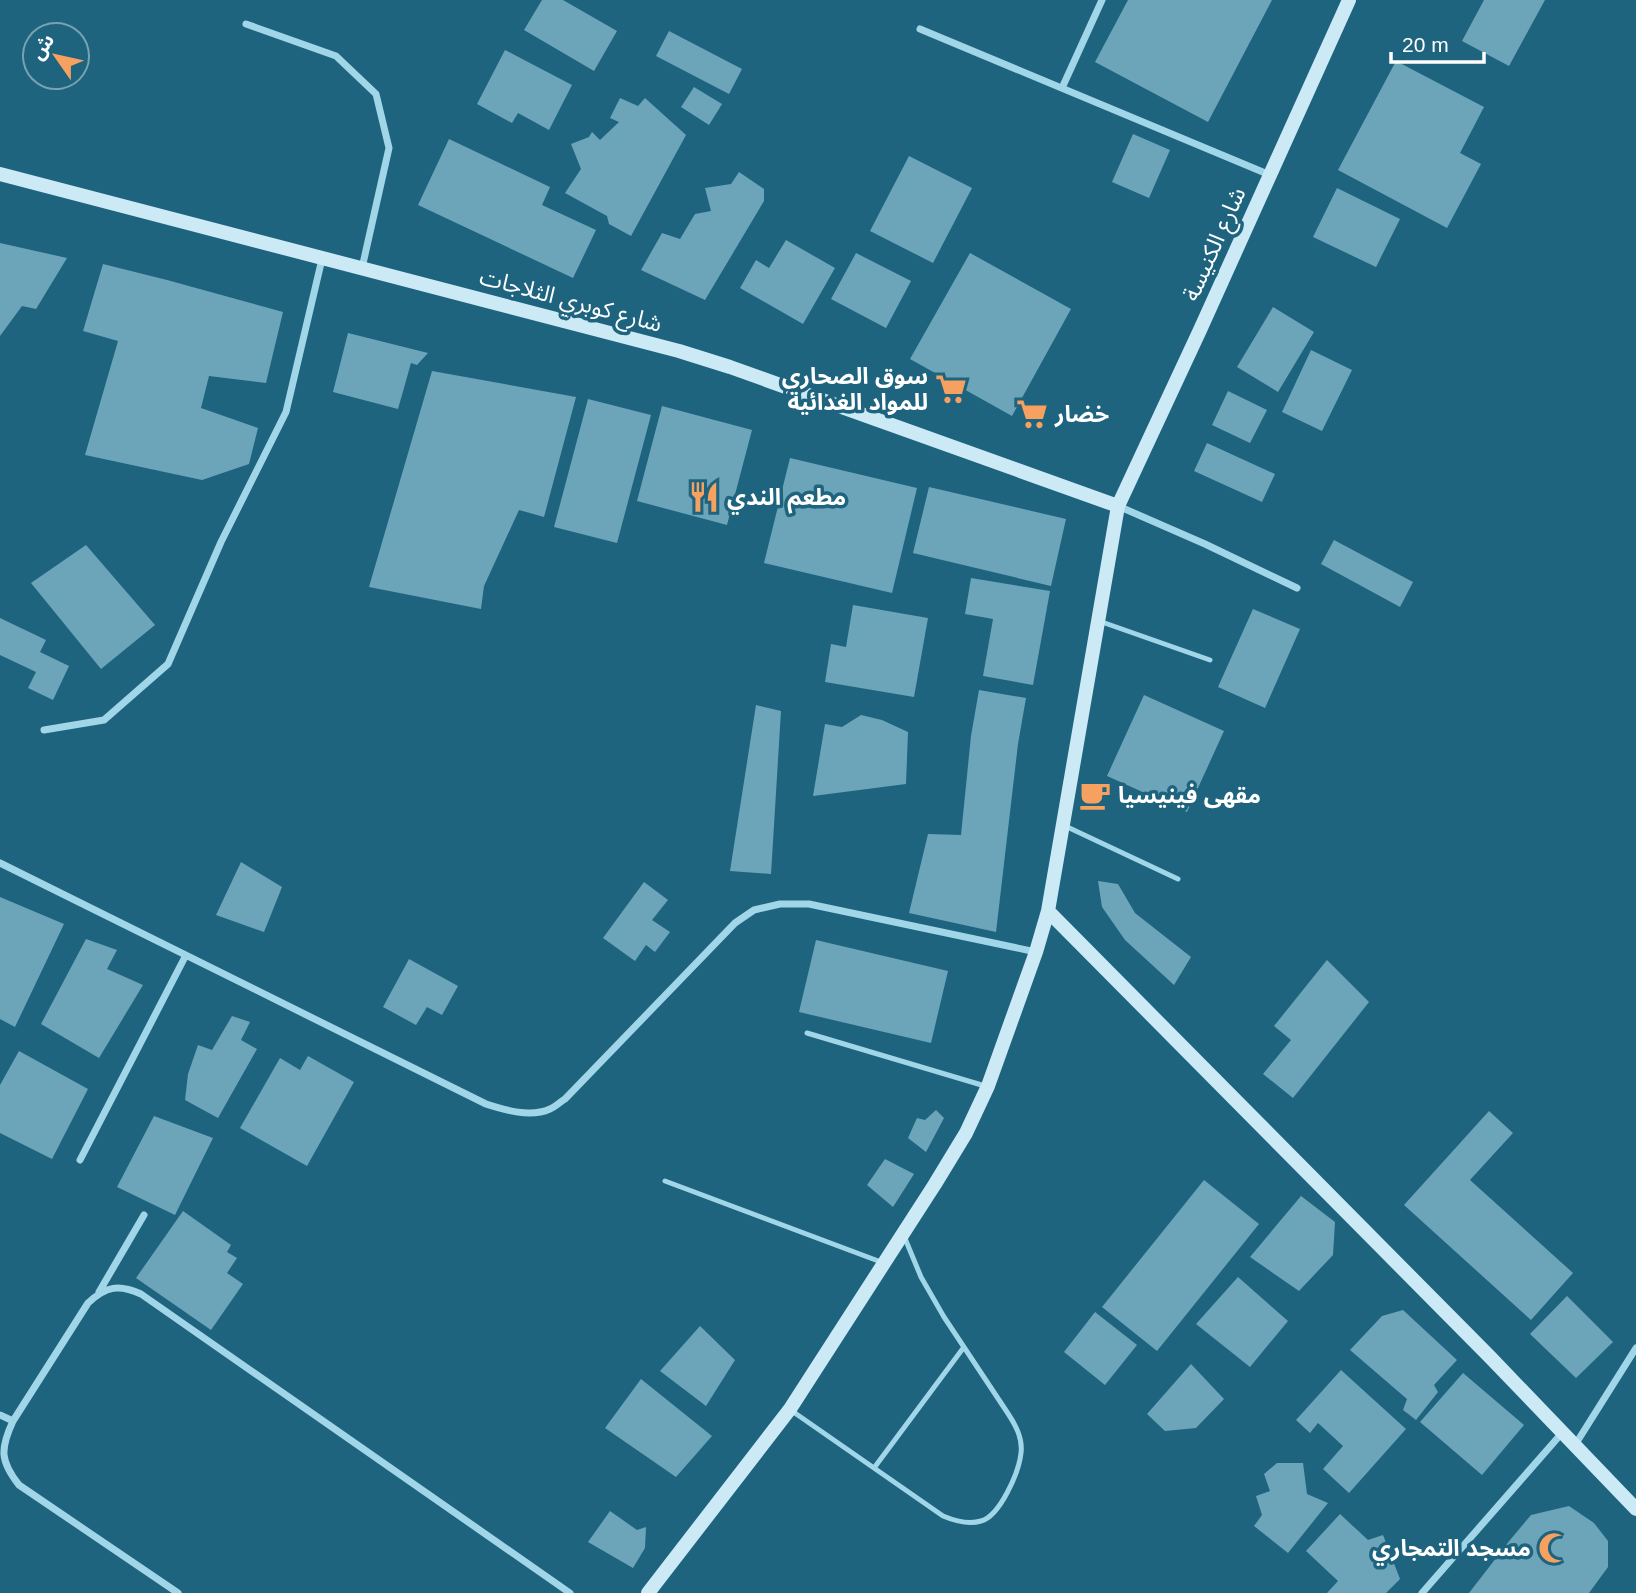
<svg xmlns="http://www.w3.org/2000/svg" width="1636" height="1593" viewBox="0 0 1636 1593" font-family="Arial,'Noto Sans Arabic',sans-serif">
<rect width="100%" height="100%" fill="#1e647f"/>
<!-- building -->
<path fill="#6ca5ba" d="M542,0H563L617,31L594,71L524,30Z
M1128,0H1272L1208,122L1095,62Z
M1484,0H1545L1509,66L1462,41Z
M669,31L742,69L729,94L656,56Z
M505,50L572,85L549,130L518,113L512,123L477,104Z
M1396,61L1484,107L1460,153L1481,164L1447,228L1338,170Z
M694,87L722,104L709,125L681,107Z
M620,98L638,106L645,98L686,135L631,236L609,224L607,216L565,193L581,169L571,144L589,137L592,132L600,140L619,122L610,118Z
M1133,134L1170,150L1149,198L1112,182Z
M449,139L550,187L542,205L596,230L573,278L418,205Z
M909,156L972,188L933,263L870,231Z
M739,172L764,189V201L705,300L641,270L662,233L680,239L695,214L711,211L705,188L731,184Z
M1337,188L1400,219L1376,267L1313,237Z
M786,240L835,268L803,324L740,288L756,260L769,268Z
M0,243L67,258L36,309L22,306L0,336Z
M856,253L911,281L886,328L831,299Z
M970,253L1071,309L1012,416L910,359Z
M103,264L167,280L283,312L266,383L209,376L201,408L258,428L249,464L202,480L85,455L118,341L83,331Z
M1273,307L1314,332L1278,392L1237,367Z
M348,333L428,353L417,365L411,363L398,409L333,392Z
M1311,350L1352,370L1322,431L1282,412Z
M432,371L576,397L544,517L519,510L484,586L481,609L369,587Z
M1228,391L1267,410L1250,443L1212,425Z
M588,399L651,415L617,543L554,527Z
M662,406L752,430L727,525L637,501Z
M1207,443L1275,474L1262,502L1194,471Z
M790,458L917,488L892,593L764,563Z
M929,487L1066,519L1051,586L913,553Z
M1334,540L1413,582L1400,607L1321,564Z
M86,545L155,625L101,669L31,583Z
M971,578L1050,591L1033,685L983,676L993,619L965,614Z
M853,605L928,618L914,697L825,682L831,644L846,647Z
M1253,609L1300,629L1265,708L1218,687Z
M0,618L46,640L40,652L69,666L53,700L28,688L36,672L0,655Z
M979,690L1026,698L1018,744L996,932L909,913L928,834L961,835L971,736Z
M1144,695L1224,731L1187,812L1107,776Z
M756,705L781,711L771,874L730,871Z
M861,715L882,720L908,732L906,784L813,796L825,724L842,727Z
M241,862L282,887L264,932L216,915Z
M1098,881L1118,884L1135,913L1191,957L1174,985L1125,940L1102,907Z
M644,882L668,900L652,920L670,932L655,952L646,945L635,961L603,938Z
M0,897L64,924L15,1027L0,1019Z
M86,939L117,950L107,969L143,985L99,1058L41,1024Z
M816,940L948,971L931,1043L799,1012Z
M409,959L458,986L442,1015L427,1007L416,1025L383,1007Z
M1327,960L1369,1002L1293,1098L1263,1074L1291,1040L1274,1026Z
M232,1016L250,1022L241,1040L257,1049L218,1118L185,1100L188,1074L198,1045L212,1050Z
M19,1051L88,1089L52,1159L0,1133V1085Z
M308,1056L354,1082L307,1166L240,1128L280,1058L300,1070Z
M936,1110L944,1118L926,1152L908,1138L917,1118L925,1120Z
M1489,1111L1513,1133L1470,1180L1573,1273L1531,1320L1404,1205Z
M154,1116L213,1138L175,1215L117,1187Z
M885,1159L914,1174L893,1207L867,1185Z
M1204,1180L1259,1224L1157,1351L1102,1307Z
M1301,1196L1335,1222L1333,1255L1299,1291L1250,1257Z
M183,1211L231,1245L227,1252L237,1258L227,1273L243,1284L211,1330L136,1278Z
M1238,1277L1288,1321L1250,1367L1196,1324Z
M1567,1296L1613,1342L1576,1378L1530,1334Z
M1403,1310L1457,1360L1434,1385L1438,1392L1416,1420L1403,1410L1407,1399L1350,1350L1382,1316Z
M1095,1312L1137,1345L1105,1385L1064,1352Z
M700,1326L735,1360L706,1406L660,1371Z
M1191,1364L1224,1399L1196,1428L1165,1431L1147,1414Z
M1341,1370L1406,1429L1349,1493L1323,1469L1343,1446L1318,1423L1310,1433L1296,1420Z
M1463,1373L1524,1425L1482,1475L1420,1422Z
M641,1379L712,1436L676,1477L605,1428Z
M1277,1463H1303L1307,1494L1328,1503L1288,1553L1254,1526L1262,1515L1256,1496L1270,1491L1264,1474Z
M1569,1506L1594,1523L1608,1541V1567L1589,1593H1469L1510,1540L1531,1515Z
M610,1511L637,1530L646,1527L645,1548L633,1568L588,1542Z
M1340,1514L1368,1540L1383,1535L1400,1579L1386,1593H1327L1338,1581L1306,1551Z"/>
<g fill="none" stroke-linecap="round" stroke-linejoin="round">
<!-- lane -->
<path stroke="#a1d5e8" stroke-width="5" d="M1099,621L1210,660
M1063,825L1178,879
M807,1033L985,1086
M665,1181L881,1262
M792,1411L943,1516C955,1521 968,1525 981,1521C1000,1516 1019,1472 1021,1453C1023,1438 1015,1424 1007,1412L944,1317L921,1277L904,1236
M874,1468L964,1347"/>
<!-- street -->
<path stroke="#a1d5e8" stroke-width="7" d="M246,24L336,56L376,94L389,148L362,268
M920,29L1270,175
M1062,88L1102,0
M1118,506L1205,544L1297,588
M44,730L104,720L168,664L221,542L286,412L322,259
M0,863L486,1104C505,1110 530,1118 550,1109C555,1107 560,1102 565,1099L735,923L754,910L780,904H809L1036,952
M80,1160L186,955
M99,1292L144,1215
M0,1415L13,1421
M1575,1445L1636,1348
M178,1593L19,1485C0,1461 0,1449 13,1421L88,1303C106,1286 119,1284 141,1294L570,1593
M1422,1593L1562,1433"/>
<!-- secondary -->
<path stroke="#cceaf6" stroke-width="14" d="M1349,0L1200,330L1118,506L1048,911L1490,1357L1636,1509
M0,174L679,351L730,367L1118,506
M648,1593L790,1409L935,1184L966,1133L988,1086L1036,952L1048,911"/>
</g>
<!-- icons -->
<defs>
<symbol id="supermarket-bare" viewBox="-9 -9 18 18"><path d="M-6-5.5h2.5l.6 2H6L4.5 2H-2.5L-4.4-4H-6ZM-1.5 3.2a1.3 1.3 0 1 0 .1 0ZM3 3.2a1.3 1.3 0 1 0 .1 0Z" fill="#f7a160" stroke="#1e647f" stroke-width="2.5" paint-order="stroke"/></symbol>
<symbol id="restaurant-bare" viewBox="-9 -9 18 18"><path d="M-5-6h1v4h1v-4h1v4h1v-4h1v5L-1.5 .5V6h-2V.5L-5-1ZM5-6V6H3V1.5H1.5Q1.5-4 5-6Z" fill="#f7a160" stroke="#1e647f" stroke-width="2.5" paint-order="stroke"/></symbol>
<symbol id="cafe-bare" viewBox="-9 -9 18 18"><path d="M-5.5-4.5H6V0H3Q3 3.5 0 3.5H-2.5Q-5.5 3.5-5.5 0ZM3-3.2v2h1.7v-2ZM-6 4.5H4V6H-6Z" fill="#f7a160" stroke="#1e647f" stroke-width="2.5" paint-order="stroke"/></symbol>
<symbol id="mosque-bare" viewBox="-9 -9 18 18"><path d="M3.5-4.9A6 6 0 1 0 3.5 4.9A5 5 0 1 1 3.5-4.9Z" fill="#f7a160" stroke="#1e647f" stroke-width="2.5" paint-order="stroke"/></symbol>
</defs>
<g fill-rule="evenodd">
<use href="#supermarket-bare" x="929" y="367" width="44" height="44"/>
<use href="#supermarket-bare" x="1010" y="392" width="44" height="44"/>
<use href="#restaurant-bare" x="682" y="475" width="44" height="44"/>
<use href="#cafe-bare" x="1073" y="773" width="44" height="44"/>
<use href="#mosque-bare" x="1532" y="1526" width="44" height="44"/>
</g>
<g text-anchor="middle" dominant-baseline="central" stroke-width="7" stroke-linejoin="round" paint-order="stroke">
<!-- street labels -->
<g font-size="23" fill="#fff" stroke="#1e647f">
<text transform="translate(1214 244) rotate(-66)">شارع الكنيسة</text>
<text transform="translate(571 300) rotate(15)">شارع كوبري الثلاجات</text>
</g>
<!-- poi labels -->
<g font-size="23" font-weight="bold" fill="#fff" stroke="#1e647f" text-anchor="start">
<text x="928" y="376" text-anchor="end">سوق الصحاري<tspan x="928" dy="26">للمواد الغدائية</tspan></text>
<text x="1055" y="414">خضار</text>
<text x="727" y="497">مطعم الندي</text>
<text x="1118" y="795">مقهى فينيسيا</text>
<text x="1531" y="1548" text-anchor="end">مسجد التمجاري</text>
</g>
</g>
<!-- north arrow -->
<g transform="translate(56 56) rotate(304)"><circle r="33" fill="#1e647f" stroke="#78a2b2" stroke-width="2"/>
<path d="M0-5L12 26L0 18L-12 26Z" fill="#f7a160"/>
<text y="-10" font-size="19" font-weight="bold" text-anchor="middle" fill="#ffffff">ش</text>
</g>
<!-- scale -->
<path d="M1391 52v10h93v-10" fill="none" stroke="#ffffff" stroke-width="3.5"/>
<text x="1402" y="52" font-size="21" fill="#ffffff" stroke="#1e647f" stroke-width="5" paint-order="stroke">20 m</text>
</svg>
